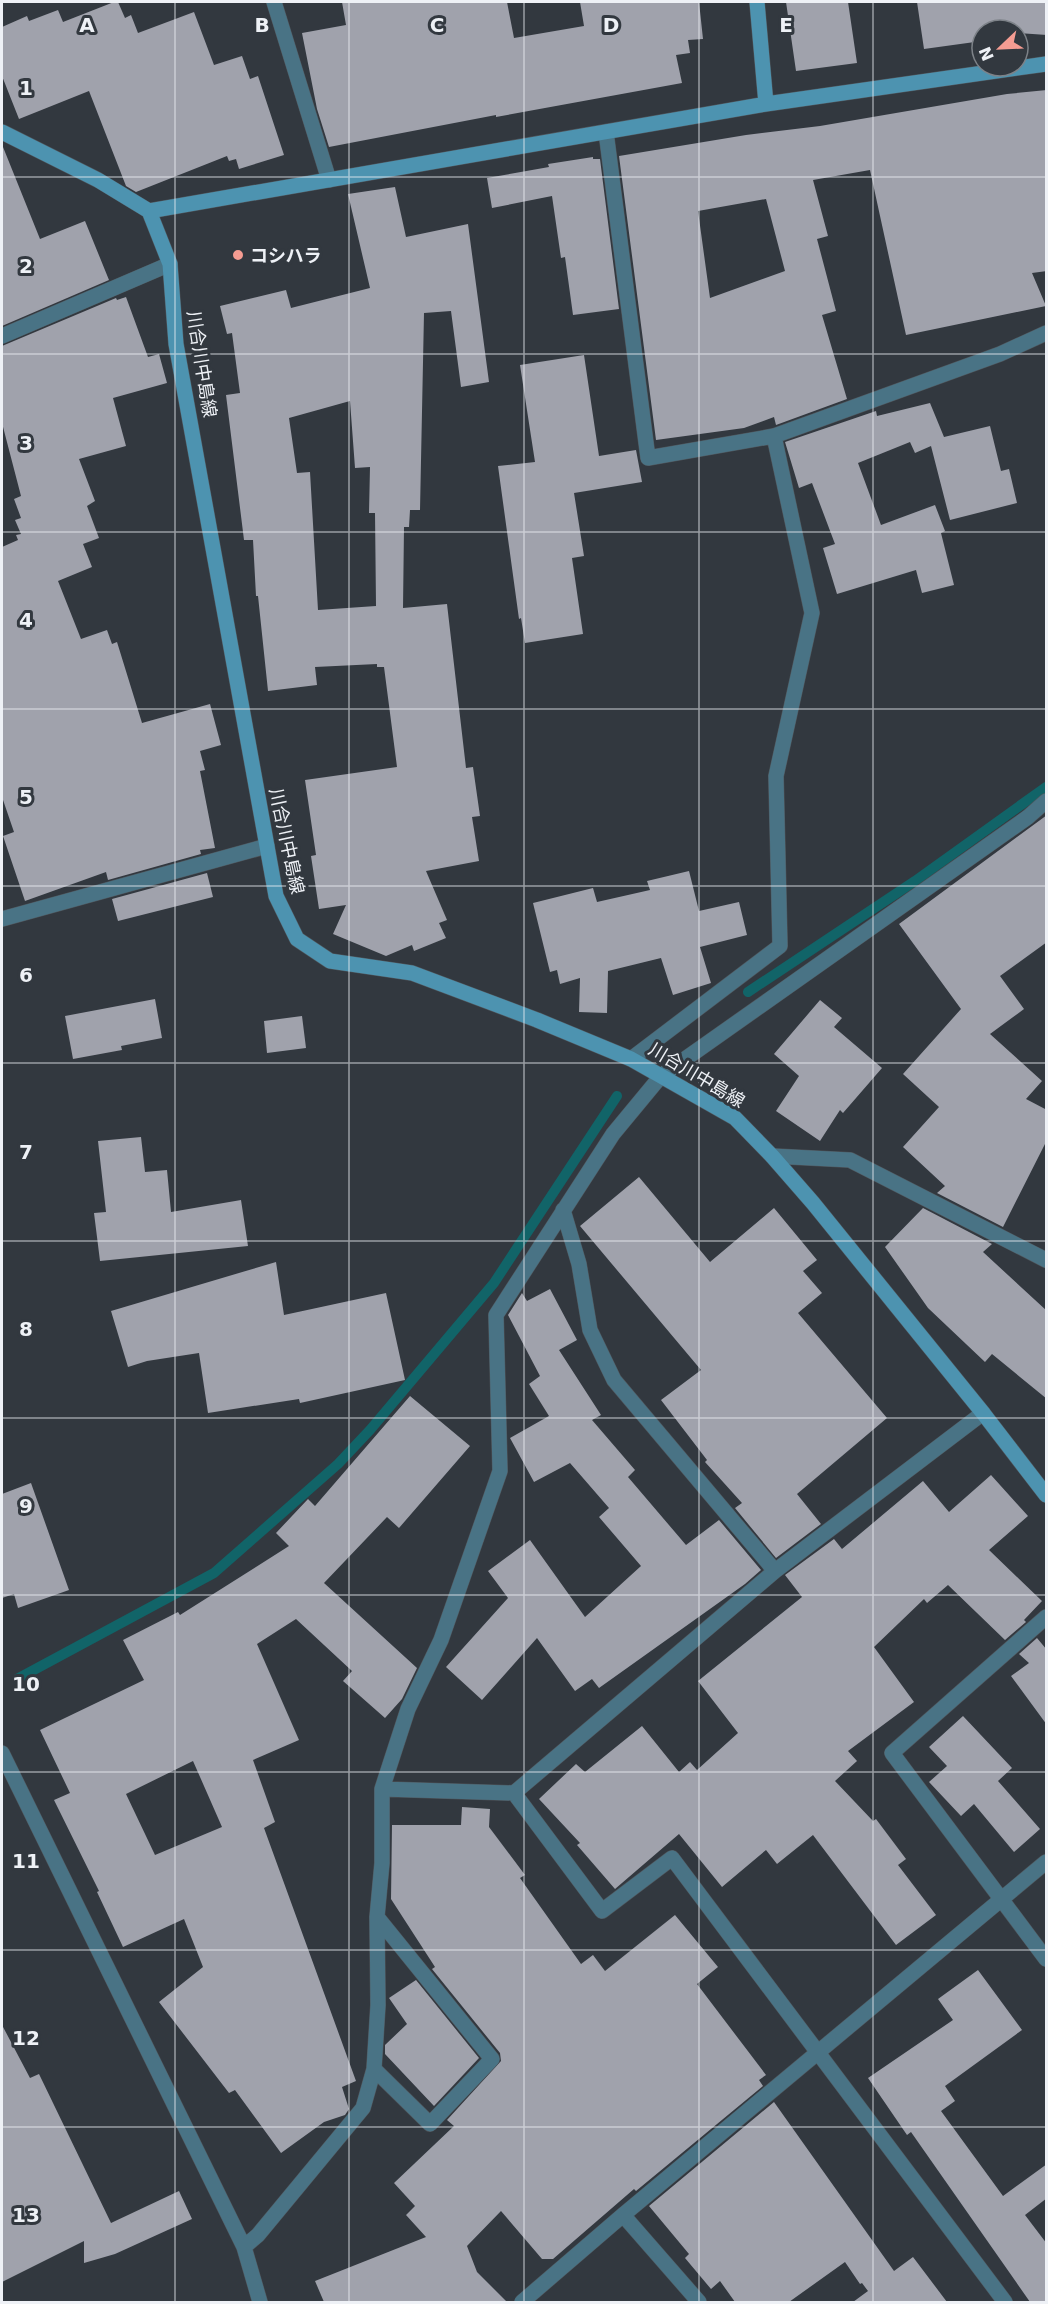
<svg xmlns="http://www.w3.org/2000/svg" width="1048" height="2304" viewBox="0 0 1048 2304" font-family="'DejaVu Sans','Noto Sans JP',sans-serif">
<rect width="100%" height="100%" fill="#32383f"/>
<g fill="none" stroke-linecap="round" stroke-linejoin="round">
<!-- stream -->
<path stroke="#116468" stroke-width="10" d="M748,992L915,881L1046,787
M17,1679L214,1573L338,1464L370,1430L494,1283L617,1096"/>
</g>
<!-- building -->
<path fill="#a0a2ac" fill-rule="evenodd" d="M114,2H118L125,18L131,15L138,33L194,12L214,65L242,56L250,79L258,76L284,155L239,169L236,159L229,161L227,156L136,192L126,186L89,91L19,119L2,76V27L27,16L29,21L58,10L63,22Z
M342,2H507L514,38L584,26L580,2H699L703,39L688,40L690,53L676,55L682,83L496,117V115L329,147L317,109L302,33L346,25Z
M786,2H848L857,63L796,71Z
M917,2H1047V35L1018,33V30H982V41L924,49Z
M1047,90V271L1032,273L1046,306L906,335L870,170L813,180L828,236L817,239L836,311L822,315L847,399L776,425L774,417L744,428L656,440L619,156L746,135L820,126L1007,94ZM766,199L785,271L710,298L698,211Z
M3,147L40,239L85,221L109,280L2,326Z
M593,157V159H600L619,309L573,315L565,257L561,258L552,196L492,208L487,178L549,167L548,164Z
M395,187L406,237L468,224L489,382L461,387L451,311L424,313L420,510H410L409,527H404L403,608L447,604L466,768L473,767L480,816L472,817L479,861L426,871L447,920L439,923L446,938L414,951L412,945L386,956L333,934L346,905L319,909L311,856L316,855L305,780L397,767L384,667H377V664L315,667L317,685L268,691L258,596H256L253,540H244L226,395L240,393L232,333L227,334L220,306L286,290L291,308L370,288L348,194ZM350,401L355,468L370,467L369,513H375L376,606L318,610L310,472L297,473L289,418Z
M126,297L148,357L159,354L167,383L113,398L126,446L79,459L95,501L87,506L99,538L83,544L92,567L58,581L81,639L107,630L112,644L117,642L142,723L210,704L221,745L200,751L205,770L200,771L215,848L200,850L201,854L108,880L106,872L25,901L3,836L14,832L2,797V547L18,540L16,535L21,534L15,520L21,518L14,499L21,496L2,423V346L116,298L117,300Z
M584,355L599,456L636,450L642,482L574,493L584,556L572,558L583,634L525,643L521,618L519,619L498,466L535,462L520,365Z
M930,403L944,437L990,426L1001,471L1009,469L1017,503L950,520L931,446L915,453L910,442L858,463L881,525L935,505L945,531L941,533L954,585L922,593L916,570L837,594L823,548L835,544L812,483L799,488L785,442L876,411L877,416Z
M1047,815V942L1000,976L1024,1009L990,1034L1042,1081L1026,1099L1047,1110V1140L1003,1227L937,1193L945,1186L903,1147L939,1107L903,1074L961,1009L899,924Z
M689,871L699,911L739,902L747,935L700,947L711,983L673,995L661,958L608,971L607,1013L579,1012L580,978L560,984L557,970L550,972L533,903L593,888L597,902L650,890L647,881Z
M207,873L213,897L118,921L112,899Z
M155,999L162,1038L121,1046L122,1050L73,1059L65,1016Z
M820,1000L842,1018L834,1027L882,1068L843,1113L840,1110L820,1141L776,1111L799,1076L774,1054Z
M302,1016L306,1048L267,1053L264,1021Z
M141,1137L145,1172L167,1170L171,1212L241,1200L248,1246L100,1261L94,1213L106,1212L98,1141Z
M639,1177L710,1262L774,1208L817,1260L803,1271L822,1293L798,1313L887,1418L797,1494L821,1524L776,1558L735,1508L742,1503L705,1462L707,1460L661,1400L701,1370L580,1226Z
M923,1208L992,1244L983,1252L1047,1311V1399L992,1354L985,1362L928,1308L885,1247Z
M276,1262L284,1315L386,1293L405,1380L300,1403L299,1399L208,1413L199,1353L147,1361L128,1367L111,1311Z
M550,1289L577,1340L559,1350L601,1415L592,1420L635,1470L628,1477L686,1545L719,1520L761,1570L745,1584L599,1688L592,1679L575,1691L537,1638L482,1700L446,1667L508,1598L488,1571L530,1540L585,1617L641,1566L599,1517L609,1508L570,1463L534,1482L510,1438L549,1416L529,1384L540,1376L508,1315L522,1293L527,1301Z
M410,1396L470,1446L399,1528L387,1517L324,1583L417,1668L402,1699L385,1718L343,1681L352,1671L296,1619L257,1644L299,1740L253,1760L275,1822L264,1828L356,2081L342,2087L349,2109L345,2115L324,2122L281,2153L235,2090L229,2093L159,2002L203,1967L184,1919L123,1947L97,1892L99,1891L54,1800L70,1793L40,1730L144,1680L123,1640L178,1612L180,1615L289,1546L276,1533L308,1499L315,1506ZM193,1761L222,1827L155,1855L126,1794Z
M991,1475L1028,1516L989,1550L1042,1601L1024,1620L1026,1622L1005,1640L948,1585L927,1603L924,1599L874,1647L914,1702L848,1751L857,1761L835,1781L873,1821L876,1819L906,1859L898,1865L936,1915L896,1945L813,1835L777,1864L766,1850L722,1887L679,1834L615,1889L577,1845L580,1843L539,1799L576,1764L585,1772L642,1726L679,1772L690,1762L697,1770L738,1733L698,1681L802,1597L785,1575L834,1539L842,1549L923,1481L949,1512Z
M31,1483L69,1590L18,1608L14,1594L2,1598V1494Z
M1037,1638L1047,1650V1725L1011,1676L1029,1663L1019,1654Z
M963,1716L1012,1768L998,1781L1040,1829L1014,1852L974,1804L961,1816L929,1782L947,1766L929,1747Z
M462,1807L490,1809L489,1827L525,1875L520,1878L581,1964L593,1955L605,1971L675,1915L718,1967L697,1984L766,2075L759,2080L763,2086L636,2191L634,2189L553,2259H542L501,2211L467,2246L477,2272L507,2302H324L315,2281L426,2237L406,2215L415,2206L394,2183L454,2126L447,2120L501,2061L500,2053L432,1969L435,1967L391,1899L392,1825H461Z
M978,1970L1022,2030L945,2086L955,2101L941,2111L1003,2196L1047,2164V2198L1025,2215L1047,2244V2302H1030L911,2132L907,2135L868,2078L953,2020L938,1999Z
M416,1980L479,2058L434,2106L385,2054V2045L407,2024L389,1998Z
M2,2025L30,2078L39,2074L111,2223L179,2191L192,2219L115,2254L84,2263V2241L2,2282Z
M774,2102L894,2271L913,2257L947,2302H853L868,2291L862,2283L860,2284L845,2262L789,2302H735L720,2281L711,2289L685,2258L689,2254L649,2206Z"/>
<g fill="none" stroke-linecap="round" stroke-linejoin="round">
<defs>
<path id="street" d="M274,2L329,180
M606,132L648,458L774,436L1000,354L1046,333
M2,336L170,264
M2,919L267,846
M631,1059L780,946L776,776L812,613L774,436
M772,1156L850,1160L1046,1260
M563,1210L579,1264L590,1330L614,1380L775,1571
M1046,1617L892,1753L1046,1959
M2,1753L244,2247L260,2302
M382,1789L514,1793L775,1571L983,1413
M514,1793L602,1911L672,1858L1005,2302
M374,2069L430,2124L492,2059L377,1917
M623,2215L699,2302
M244,2247L258,2235L363,2108L374,2069L378,2005L377,1917L382,1863V1789L408,1709L441,1640L500,1471L496,1315L613,1134L661,1076L1028,817L1046,801
M522,2302L623,2215L1046,1862"/>
<path id="secondary" d="M757,2L766,104
M2,132L98,180L149,211L170,264L176,344L276,896L297,939L330,961L412,973L537,1020L631,1059L735,1118L772,1156L813,1203L983,1413L1046,1495
M149,211L766,104L1046,64"/>
</defs>
<!-- street casing -->
<use href="#street" stroke="#50565c" stroke-width="16"/>
<!-- secondary casing -->
<use href="#secondary" stroke="#50565c" stroke-width="16"/>
<!-- street -->
<use href="#street" stroke="#497385" stroke-width="15"/>
<!-- secondary -->
<use href="#secondary" stroke="#4d93b0" stroke-width="15"/>
</g>
<!-- grid -->
<path fill="none" stroke="#eef1f6" stroke-width="1.5" stroke-opacity="0.55" d="M175,2V2302M349,2V2302M524,2V2302M699,2V2302M873,2V2302M2,177H1046M2,354H1046M2,532H1046M2,709H1046M2,886H1046M2,1063H1046M2,1241H1046M2,1418H1046M2,1595H1046M2,1772H1046M2,1950H1046M2,2127H1046"/>
<!-- markers -->
<circle fill="#f59c92" stroke="#32383f" stroke-width="2" cx="238" cy="255" r="6"/>
<g text-anchor="middle" dominant-baseline="central" stroke-width="6" stroke-linejoin="round" paint-order="stroke">
<!-- poi labels -->
<g font-size="18" font-weight="bold" fill="#eef1f6" stroke="#32383f" text-anchor="start">
<text x="250" y="255">コシハラ</text>
</g>
<!-- street labels -->
<g font-size="18" fill="#eef1f6" stroke="#32383f">
<text transform="translate(202 364) rotate(81)">川合川中島線</text>
<text transform="translate(287 841) rotate(78)">川合川中島線</text>
<text transform="translate(697 1075) rotate(31)">川合川中島線</text>
</g>
</g>
<g font-size="20" text-anchor="middle" font-weight="bold" fill="#eef1f6" stroke="#32383f" stroke-width="6" stroke-linejoin="round" paint-order="stroke">
<text x="87" y="32">A</text>
<text x="262" y="32">B</text>
<text x="437" y="32">C</text>
<text x="611" y="32">D</text>
<text x="786" y="32">E</text>
<text x="26" y="95">1</text>
<text x="26" y="273">2</text>
<text x="26" y="450">3</text>
<text x="26" y="627">4</text>
<text x="26" y="804">5</text>
<text x="26" y="982">6</text>
<text x="26" y="1159">7</text>
<text x="26" y="1336">8</text>
<text x="26" y="1513">9</text>
<text x="26" y="1691">10</text>
<text x="26" y="1868">11</text>
<text x="26" y="2045">12</text>
<text x="26" y="2222">13</text>
</g>
<!-- border -->
<rect width="1048" height="2304" fill="none" stroke="#eef1f6" stroke-width="6"/>
<!-- north arrow -->
<g transform="translate(1000 48) rotate(247)"><circle r="28" fill="#32383f" stroke="#7d8288" stroke-width="1.5"/>
<path d="M0-4.5L10 22L0 15L-10 22Z" fill="#f59c92"/>
<text y="-9" font-size="16" font-weight="bold" text-anchor="middle" fill="#eef1f6">N</text>
</g>
</svg>
